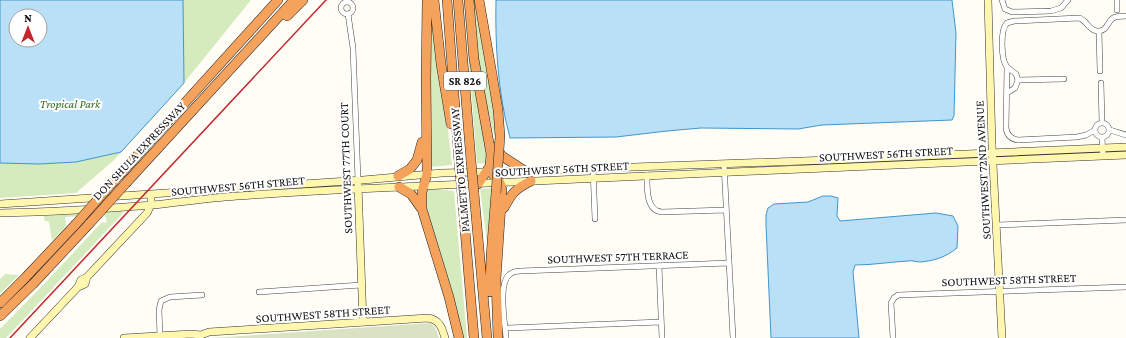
<svg xmlns="http://www.w3.org/2000/svg" width="1126" height="338" viewBox="0 0 1126 338" font-family="'Crimson Pro',serif">
<rect width="100%" height="100%" fill="#fffdf5"/>
<!-- green -->
<path fill="#d5ebbd" fill-rule="evenodd" d="M0,0H251L184,83L114,160L76,193L0,198ZM16,16H40V40H16Z
M464,0H465L488,148L487,164L477,163Z
M473,0H476L493,99L497,141C492,132 491,121 488,111C479,74 476,37 473,0Z
M432,8L447,121L452,165L430,167L429,37Z
M493,188L488,250L480,189Z
M426,189H437L454,191L467,338H461L426,210Z
M122,211L123,213L6,338H0V329L47,281L102,222L106,223L107,219L104,215H100L65,217L66,226L52,241L49,222L44,220V216Z
M5,274L19,275L0,294V279Z"/>
<!-- cemetery -->
<path fill="#d9e3c4" d="M430,323L435,327L439,338H212Z"/>
<!-- water -->
<path fill="#b9e0f7" stroke="#3f96cf" fill-rule="evenodd" d="M0,0H183L184,83L121,152L76,162L39,164L0,163ZM16,16H40V40H16Z
M496,0H952L956,33L954,116L952,120L822,125L798,129L701,128L667,131L616,137L510,138C498,94 495,46 496,0Z
M823,196H831L838,198L837,216L840,221L936,213L953,216L958,226L957,248C946,257 934,261 920,262C916,262 912,260 908,261C890,262 872,265 855,265L853,272L859,338H771L766,225V215L768,208L774,204L808,202Z"/>
<g fill="none" stroke-linecap="round" stroke-linejoin="round">
<defs>
<path id="street" d="M1002,0L1005,9L1012,12L1051,11L1061,8L1068,0
M1117,0V10
M341 8a6 6 0 1 1 12 0a6 6 0 1 1-12 0Z
M348,14L353,48L358,180
M1099,31L1100,71
M1018,80L1064,79
M1101,83L1102,123
M1007,93L1015,88L1018,80L1016,74L1007,67
M1095 130a7 7 0 1 1 14 0a7 7 0 1 1-14 0Z
M1095,130L1086,135L1077,137L1018,140C1011,139 1007,135 1006,128L1007,67C1001,60 1000,30 1007,23L1014,21L1079,18C1087,20 1088,30 1097,31C1107,32 1107,22 1113,18C1117,16 1122,16 1126,16
M1110,130L1126,135
M1102,138L1103,156
M724,164L733,338
M593,169L595,219
M647,175C647,188 646,211 662,212L726,210
M997,225L1126,220
M659,266L662,338
M259,292L361,285
M506,328L661,322
M160,336L159,310L161,301L170,297L202,295
M506,338C505,324 498,284 509,275C512,272 517,271 521,271L729,263
M893,338L891,303L894,298L898,295L1126,287"/>
<path id="secondary" d="M988,0L992,145L1002,338
M358,185L363,322
M0,204L363,180L442,173L525,171L829,160L1126,147
M0,213C51,212 102,209 153,205C181,202 209,198 237,196C277,193 316,191 356,189C613,177 869,166 1126,155
M78,287L81,280L87,277L147,213L151,205V194
M30,338L78,287L85,284L87,277
M124,338L191,334L201,335L209,332L428,318C440,320 442,328 445,338"/>
<path id="highway" d="M427,0L426,79L427,174L422,192V209L449,297L459,338
M434,0L441,64L451,124
M447,0L459,162
M458,0L471,161
M469,0L474,59L491,154L490,166L478,184
M479,0L492,74
M287,16L303,0
M496,147L502,156L525,171
M493,175C499,179 501,183 502,190L496,279L498,338
M398,176L410,169L417,160L422,142
M114,181L278,0
M127,182L294,0
M399,187L411,194L421,208
M474,193L487,338
M462,194L474,338
M504,208C512,193 515,189 531,181
M490,292L491,256L496,193
M0,303L26,277L75,225
M0,316L33,284L90,223"/>
</defs>
<!-- street casing -->
<use href="#street" stroke="#444" stroke-width="6"/>
<!-- secondary casing -->
<use href="#secondary" stroke="#333" stroke-width="8"/>
<!-- highway casing -->
<use href="#highway" stroke="#222" stroke-width="10"/>
<!-- street -->
<use href="#street" stroke="#fff" stroke-width="5"/>
<!-- secondary -->
<use href="#secondary" stroke="#fff6b0" stroke-width="7"/>
<!-- highway -->
<use href="#highway" stroke="#f5a25d" stroke-width="9"/>
<!-- rail -->
<path stroke="#c4262e" stroke-width="1.5" d="M10,338L326,0"/>
<defs>
<path id="highway-bridge" d="M492,74L498,110L500,136L496,193
M471,161L474,193
M459,162L462,194
M90,223L127,182
M75,225L114,181"/>
</defs>
<!-- highway-bridge casing -->
<use href="#highway-bridge" stroke="#222" stroke-width="10" stroke-linecap="butt"/>
<!-- highway-bridge -->
<use href="#highway-bridge" stroke="#f5a25d" stroke-width="9"/>
</g>
<g text-anchor="middle" dominant-baseline="central" stroke-width="4" stroke-linejoin="round" paint-order="stroke">
<!-- shield labels -->
<rect fill="#fff" stroke="#585858" stroke-width="1" x="444" y="72" width="42" height="18" rx="3"/>
<g font-size="11" font-weight="bold" fill="#111">
<text x="465" y="81">SR 826</text>
</g>
<!-- park labels -->
<g font-size="12" font-style="italic" fill="#2f6b1f" stroke="#fff">
<text x="70" y="104">Tropical Park</text>
</g>
<!-- street labels -->
<g font-size="12" fill="#111" stroke="#fff">
<text transform="translate(139 151) rotate(-47)">DON SHULA EXPRESSWAY</text>
<text transform="translate(886 154) rotate(-3)">SOUTHWEST 56TH STREET</text>
<text transform="translate(346 168) rotate(-92)">SOUTHWEST 77TH COURT</text>
<text transform="translate(562 169) rotate(-3)">SOUTHWEST 56TH STREET</text>
<text transform="translate(460 170) rotate(-95)">PALMETTO EXPRESSWAY</text>
<text transform="translate(983 170) rotate(-93)">SOUTHWEST 72ND AVENUE</text>
<text transform="translate(238 186) rotate(-5)">SOUTHWEST 56TH STREET</text>
<text transform="translate(618 257) rotate(-2)">SOUTHWEST 57TH TERRACE</text>
<text transform="translate(1009 280) rotate(-2)">SOUTHWEST 58TH STREET</text>
<text transform="translate(323 314) rotate(-4)">SOUTHWEST 58TH STREET</text>
</g>
</g>
<!-- north arrow -->
<g transform="translate(28 28)"><circle r="19" fill="#ffffff" stroke="#a0a0a0"/>
<path d="M0-3L7 15L0 10L-7 15Z" fill="#c4262e"/>
<text y="-6" font-size="11" font-weight="bold" text-anchor="middle" fill="#111111">N</text>
</g>
</svg>
